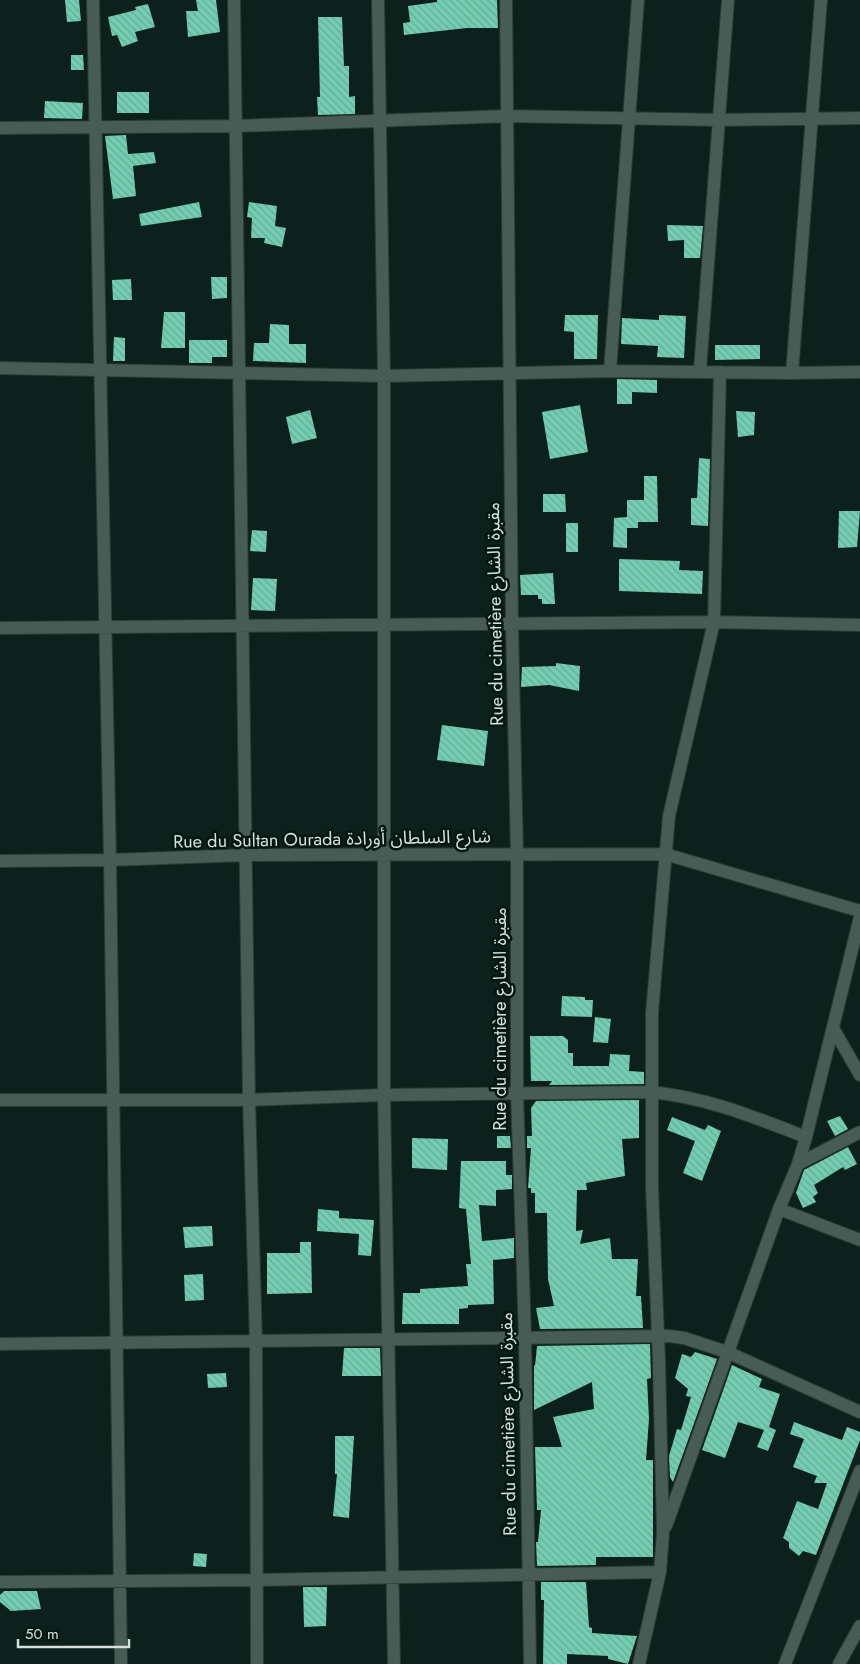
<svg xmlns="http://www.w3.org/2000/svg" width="860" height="1664" viewBox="0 0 860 1664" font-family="Jost,'Noto Sans Arabic',sans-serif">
<defs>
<pattern id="building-back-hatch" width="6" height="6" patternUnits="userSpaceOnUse" patternTransform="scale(1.25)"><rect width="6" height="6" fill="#73cdb1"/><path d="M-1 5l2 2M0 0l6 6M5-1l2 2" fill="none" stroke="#66aa95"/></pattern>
</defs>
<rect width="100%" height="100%" fill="#0c211b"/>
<!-- building -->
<path fill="url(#building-back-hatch)" d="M65,0H79L81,21L67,22Z
M196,0H216L220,32L188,37L186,11H198Z
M437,0H497L498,28H467L404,35L403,23L410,22L408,6L437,2Z
M148,4L155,27L135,32L138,41L122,47L117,35L112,36L108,17L136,10L135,7Z
M318,17H342L344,66H349V97L355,96V114L318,115L317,97H320Z
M71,55H83L84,70H71Z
M117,92H149V113H117Z
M45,101L83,103L82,119L44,118Z
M126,135L128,154L154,152L156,163L133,166L136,196L113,199L105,136Z
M199,202L202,217L141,226L139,214Z
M249,202L277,206L275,226L286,228L282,247L264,243L265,238H251L252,218L247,217Z
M667,225L703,226L700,258H684V240L668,241Z
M211,277H227V298L212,299Z
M131,279L132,300H113L112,280Z
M164,312H185V348H161Z
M565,315H598L597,359H574V332L564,331Z
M659,315L686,316L684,358L657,357L658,346L621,344L622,318L659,320Z
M270,324L289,325V344H306V363L253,361L254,343H269Z
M114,337L125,338V361H113Z
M189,340H227V357H212V363H189Z
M715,345H760V359L715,360Z
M617,379L657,380V393L632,392V404H617Z
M580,405L588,452L550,459L542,412Z
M310,410L317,438L292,444L286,417Z
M736,411L755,412L754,435L738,437Z
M699,458L710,459L708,526L691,525V498H697Z
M644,476H657L658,522H638V528H627V548L613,547L614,518L627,517V500H644Z
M543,494H565L566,512H543Z
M839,511H860L857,547L838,548Z
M566,523H578V552H566Z
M252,530L267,531L266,552L250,551Z
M619,559L680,561L679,570L703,571L702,594L619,591Z
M553,573L555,604H542V599H538V595H521L520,575Z
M253,578L277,579L275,611L251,610Z
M556,663L580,666L579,691L549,685L521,687L522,667L556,666Z
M442,725L488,731L484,766L437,760Z
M562,996L585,997V1000H593L592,1017L561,1016Z
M595,1017L611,1019L608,1043L593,1042Z
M530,1036H563L568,1040V1053H573V1066H609L610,1054L630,1055L629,1071L644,1072V1084L549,1085L552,1081H531Z
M639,1100V1138L622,1139L625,1176L586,1183L587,1190H577L576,1231L583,1230L580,1244L610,1238L612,1259H638L636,1296H641L643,1328L540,1329L536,1308L554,1306L548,1279L547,1213H535V1193H531V1188H528L531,1148H527V1136H532L531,1108L536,1101Z
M840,1116L848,1129L835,1136L827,1121Z
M672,1117L705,1130L708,1125L721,1131L702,1181L683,1173L695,1141L667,1130Z
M497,1136H510L511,1148H497Z
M412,1138L448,1139L447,1170L412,1168Z
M848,1147L857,1164L845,1170L843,1167L814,1185L818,1193L813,1197L816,1202L803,1208L796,1193L804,1170Z
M461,1161H506V1175H512V1189L496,1190V1206L479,1205L482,1241L514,1238V1258L493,1260L494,1304L468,1305V1308L459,1309V1324H402L403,1293H420V1289L468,1286L466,1264H471L466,1209L459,1208Z
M318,1209L339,1211V1218L374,1220L371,1256L358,1255L359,1234L317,1231Z
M212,1226L213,1246L185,1248L183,1227Z
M300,1242H311L312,1293L267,1294V1253H300Z
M203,1274L204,1300L185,1301L184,1275Z
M650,1344L651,1378L647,1379L649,1419L646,1460H653V1557H596V1565L537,1566L536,1542H538L541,1510H537L535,1447H562L553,1417L594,1409L592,1382L534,1410V1365L535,1366L537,1346Z
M344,1348H380L381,1376H342Z
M695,1352L717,1359L673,1482L670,1477L669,1456L677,1429L681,1430L691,1397L686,1396L688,1389L675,1378L682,1354L691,1357Z
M732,1365L762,1379L759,1387L780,1394L769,1427L776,1430L768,1451L757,1447L764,1430L738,1422L725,1458L702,1450Z
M226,1373L227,1387L208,1388L207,1374Z
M794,1422L842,1440L847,1427L860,1432V1440L816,1555L803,1551L799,1556L789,1548V1542L783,1538L797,1501L818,1509L827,1483H814L817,1476L793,1467L804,1439L790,1434Z
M335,1436H354L349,1518L333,1516L337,1474H335Z
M194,1553L207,1554L206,1567L193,1566Z
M541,1582H586L589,1627L592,1628V1633L637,1636L628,1664L608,1659V1656L567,1654V1664H543L544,1600H541Z
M303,1587H327L326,1626L304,1627Z
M4,1591H37L41,1609L11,1611L0,1602V1595Z"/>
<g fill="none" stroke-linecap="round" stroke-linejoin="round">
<defs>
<path id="minor" d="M93,0L110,860L121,1664
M234,0L249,1100L256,1342L257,1664
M378,0L384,376V1095L394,1664
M506,0L512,625L517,855V1093L525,1336L530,1664
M0,128L237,126L508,116L719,120L860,118
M0,368L384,376L610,371L792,373L860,372
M700,370L728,0
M610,371L638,0
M792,373L821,0
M0,628L714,622L860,625
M0,861L110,860L247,855L665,854L860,911
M833,1028L860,1075
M0,1100H249L384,1095L650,1092C706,1097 754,1117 806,1137
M798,1164L860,1132
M779,1209L860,1240
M0,1344L669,1336L684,1338L727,1352L860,1412
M666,1526L779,1209L798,1164L806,1137L860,917
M0,1582L257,1580L660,1572
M639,1664L660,1572L663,1533L659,1361L652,1187V1013L669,816L714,622L720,372
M785,1664L860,1471
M839,1664L860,1626"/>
</defs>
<!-- minor casing -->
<use href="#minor" stroke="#2f3935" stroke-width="14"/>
<!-- minor -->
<use href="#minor" stroke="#465c54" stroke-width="12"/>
</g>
<g text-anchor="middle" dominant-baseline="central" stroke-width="5" stroke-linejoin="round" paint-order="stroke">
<!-- street labels -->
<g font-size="18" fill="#d4e0dc" stroke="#041712">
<text transform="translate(495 614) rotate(-91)">Rue du cimetière مقبرة الشارع</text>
<text transform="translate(332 839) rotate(-1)">Rue du Sultan Ourada شارع السلطان أورادة</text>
<text transform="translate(500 1019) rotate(-90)">Rue du cimetière مقبرة الشارع</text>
<text transform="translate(508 1424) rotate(-91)">Rue du cimetière مقبرة الشارع</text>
</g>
</g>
<!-- scale -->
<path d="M18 1639v8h111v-8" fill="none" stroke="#d4e0dc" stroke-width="2.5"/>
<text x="25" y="1639" font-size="15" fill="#d4e0dc" stroke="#041712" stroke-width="4" paint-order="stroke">50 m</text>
</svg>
